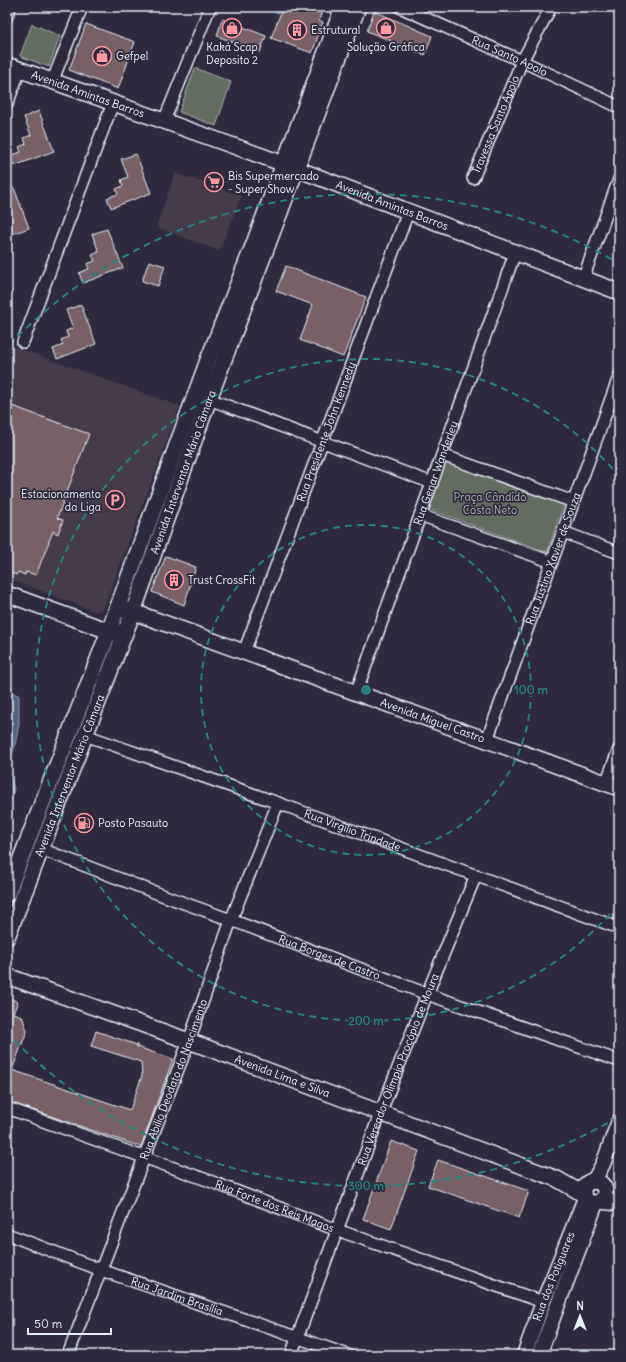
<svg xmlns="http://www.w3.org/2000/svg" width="626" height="1362" viewBox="0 0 626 1362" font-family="Delius,sans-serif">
<rect width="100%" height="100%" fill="#2f2a3d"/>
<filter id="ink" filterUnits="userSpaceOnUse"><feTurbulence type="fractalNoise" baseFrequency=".025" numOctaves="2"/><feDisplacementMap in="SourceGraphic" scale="8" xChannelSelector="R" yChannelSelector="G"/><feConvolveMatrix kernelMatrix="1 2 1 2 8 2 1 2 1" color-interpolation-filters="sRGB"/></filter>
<g filter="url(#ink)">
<!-- built -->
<path fill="#453a49" d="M175,173L242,196L219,251L156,227Z
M7,344L180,406L103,610L96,612L7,578Z"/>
<!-- green -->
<path fill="#646c60" stroke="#a6aeac" d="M32,24L60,36L49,67L20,56Z
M195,68L231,82L216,126L179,112Z
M444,460L564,503L547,552L426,508Z"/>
<!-- water -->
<path fill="#53607c" stroke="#8f9aae" d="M7,689L19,696V724L15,746L8,768L14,789L7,812Z"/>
<!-- building -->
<path fill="#776066" stroke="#e8f1f8" d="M7,7H17L8,32H7Z
M283,7H323L319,21L323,22L312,53L271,38Z
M374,11L432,36L425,55L367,31Z
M222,19L266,36L260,52L217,36Z
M86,24L135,42L118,89L69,70Z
M39,111L54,151L14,166L10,156L21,152L19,147L26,144L24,138L31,135L24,117Z
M136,154L151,193L111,208L107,198L118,194L116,189L123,186L121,180L128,177L121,159Z
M14,188L29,228L7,236V191Z
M107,229L123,268L83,283L79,273L89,269L87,264L95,261L92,255L99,252L92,234Z
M149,261L165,266L158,286L142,281Z
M286,266L366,297L343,357L300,340L313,305L276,291Z
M81,305L96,344L57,359L53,349L63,345L61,340L68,337L66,331L73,328L66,310Z
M7,404L89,434L57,518L63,520L58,534L53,531L36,575L26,572L25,575L18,572L16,575L7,571Z
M166,556L196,567L184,605L152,592Z
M7,997L18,1002L13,1013L22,1016L27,1031L12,1070L130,1110L142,1076L141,1062L91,1046L96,1031L137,1045V1047L173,1059L141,1147L7,1101Z
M391,1141L419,1151L391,1229L363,1219Z
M438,1160L529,1191L519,1218L428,1186Z"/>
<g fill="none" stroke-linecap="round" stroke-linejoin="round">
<defs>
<g id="minor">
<path id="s1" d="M400,7L522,61L619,107"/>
<path d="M52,82L82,7"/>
<path d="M7,104L20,70"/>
<path d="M164,121L210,7"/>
<path id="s2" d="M473,178L522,61L551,7"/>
<path d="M583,279L619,179"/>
<path d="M23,342L113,103"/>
<path d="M209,399L432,483"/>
<path d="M442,455L574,502"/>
<path d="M420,515L552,562"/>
<path d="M563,532L619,553"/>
<path id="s3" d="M244,652L408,212"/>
<path id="s4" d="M356,693L515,253"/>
<path id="s5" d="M85,735L278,803L619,928"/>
<path id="s6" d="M487,740L619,377"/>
<path d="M606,783L619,749"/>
<path id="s7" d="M41,849L162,895L231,920L427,994L619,1061"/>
<path id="s8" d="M7,1108L207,1180L337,1230L543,1302"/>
<path id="s9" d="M7,1234L101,1270L348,1355"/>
<path id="s10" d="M68,1355L189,1041L231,920L278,803"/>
<path id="s11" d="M291,1355L380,1114L427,994L476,875"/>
</g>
<g id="tertiary">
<path d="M593,1182L603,1164L619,1121"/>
<path id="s12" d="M524,1355L543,1302L585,1198"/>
<path d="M539,1355L596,1203"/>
</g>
<g id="secondary">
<path id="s13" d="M7,65L284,164L619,292"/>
<path d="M7,594L114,633L119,632"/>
<path id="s14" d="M123,610H128L619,788"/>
<path d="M7,894L109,631L208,360L253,246L343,7"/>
<path id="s15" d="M7,937L133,612L209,399L358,7"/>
<path id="s16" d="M7,976L189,1041L557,1179L583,1194"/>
<circle cx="594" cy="1192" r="11"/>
<path d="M600,1201L619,1203"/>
</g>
</defs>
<!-- minor casing -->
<use href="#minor" stroke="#e8f1f8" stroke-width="14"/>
<!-- tertiary casing -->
<use href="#tertiary" stroke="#e8f1f8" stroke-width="17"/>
<!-- secondary casing -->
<use href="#secondary" stroke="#e8f1f8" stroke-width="18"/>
<!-- minor -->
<use href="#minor" stroke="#2f2a3d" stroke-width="11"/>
<!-- tertiary -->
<use href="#tertiary" stroke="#2f2a3d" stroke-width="14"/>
<!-- secondary -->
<use href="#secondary" stroke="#2f2a3d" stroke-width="15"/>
</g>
</g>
<!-- distance rings -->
<g fill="none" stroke="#25827c" stroke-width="2" stroke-dasharray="7 5">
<circle cx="366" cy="690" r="165"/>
<path d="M618 905A331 331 0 1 1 618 475"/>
<path d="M618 1117A496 496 0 0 1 9 1035M9 345A496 496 0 0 1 618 263"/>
</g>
<!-- icons -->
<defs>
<symbol id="shop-ring" viewBox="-11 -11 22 22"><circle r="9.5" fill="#2f2a3d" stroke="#ff9aa2" stroke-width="1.5"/><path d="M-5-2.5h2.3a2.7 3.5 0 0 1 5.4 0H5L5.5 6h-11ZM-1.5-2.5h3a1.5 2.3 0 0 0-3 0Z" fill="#ff9aa2"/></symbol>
<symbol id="building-ring" viewBox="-11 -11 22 22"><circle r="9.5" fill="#2f2a3d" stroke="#ff9aa2" stroke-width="1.5"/><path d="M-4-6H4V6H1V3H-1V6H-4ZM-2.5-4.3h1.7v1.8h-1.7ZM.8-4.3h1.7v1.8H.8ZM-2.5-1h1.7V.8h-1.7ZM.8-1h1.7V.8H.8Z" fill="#ff9aa2"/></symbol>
<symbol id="supermarket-ring" viewBox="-11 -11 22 22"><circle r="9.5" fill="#2f2a3d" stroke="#ff9aa2" stroke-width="1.5"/><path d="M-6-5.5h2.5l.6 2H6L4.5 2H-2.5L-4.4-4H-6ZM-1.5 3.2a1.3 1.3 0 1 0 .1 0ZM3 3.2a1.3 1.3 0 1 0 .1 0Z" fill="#ff9aa2"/></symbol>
<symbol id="parking-ring" viewBox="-11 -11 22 22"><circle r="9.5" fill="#2f2a3d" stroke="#ff9aa2" stroke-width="1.5"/><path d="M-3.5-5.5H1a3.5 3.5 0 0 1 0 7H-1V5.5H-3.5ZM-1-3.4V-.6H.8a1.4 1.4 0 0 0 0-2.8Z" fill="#ff9aa2"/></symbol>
<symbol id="fuel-ring" viewBox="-11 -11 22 22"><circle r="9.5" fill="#2f2a3d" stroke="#ff9aa2" stroke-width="1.5"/><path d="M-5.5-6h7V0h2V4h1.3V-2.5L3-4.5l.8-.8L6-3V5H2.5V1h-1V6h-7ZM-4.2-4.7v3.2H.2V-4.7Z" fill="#ff9aa2"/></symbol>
</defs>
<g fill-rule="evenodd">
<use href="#shop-ring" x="221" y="17" width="22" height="22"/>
<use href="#shop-ring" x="375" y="17" width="22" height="22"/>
<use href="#building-ring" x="286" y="19" width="22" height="22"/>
<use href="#shop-ring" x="91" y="45" width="22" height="22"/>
<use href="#supermarket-ring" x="203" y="171" width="22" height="22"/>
<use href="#parking-ring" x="104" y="489" width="22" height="22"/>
<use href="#building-ring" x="163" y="569" width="22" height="22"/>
<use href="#fuel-ring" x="73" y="812" width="22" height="22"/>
</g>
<g text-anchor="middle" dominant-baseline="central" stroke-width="3.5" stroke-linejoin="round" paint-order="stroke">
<!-- poi labels -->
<g font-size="11" fill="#e8f1f8" stroke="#2f2a3d" text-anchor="start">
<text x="311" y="30">Estrutural</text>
<text x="232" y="47" text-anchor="middle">Kaká Scap<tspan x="232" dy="13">Deposito 2</tspan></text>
<text x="386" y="47" text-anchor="middle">Solução Gráfica</text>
<text x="116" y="56">Gefpel</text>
<text x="228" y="176">Bis Supermercado<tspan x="228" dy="13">- Super Show</tspan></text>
<text x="101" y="494" text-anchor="end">Estacionamento<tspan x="101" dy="13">da Liga</tspan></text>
<text x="188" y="580">Trust CrossFit</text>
<text x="98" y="823">Posto Pasauto</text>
</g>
<!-- street labels -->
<g font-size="11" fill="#e8f1f8" stroke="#2f2a3d">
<text stroke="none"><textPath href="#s1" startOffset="120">Rua Santo Apolo</textPath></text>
<text stroke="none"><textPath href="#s13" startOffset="86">Avenida Amintas Barros</textPath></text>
<text stroke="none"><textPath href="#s2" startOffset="58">Travessa Santo Apolo</textPath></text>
<text stroke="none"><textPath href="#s13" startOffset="410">Avenida Amintas Barros</textPath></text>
<text stroke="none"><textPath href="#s3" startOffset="235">Rua Presidente John Kennedy</textPath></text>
<text stroke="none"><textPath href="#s15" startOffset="497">Avenida Interventor Mário Câmara</textPath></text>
<text stroke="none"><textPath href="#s4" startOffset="234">Rua Genar Wanderley</textPath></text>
<text stroke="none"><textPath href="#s6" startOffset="193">Rua Justino Xavier de Souza</textPath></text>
<text stroke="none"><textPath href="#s14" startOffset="329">Avenida Miguel Castro</textPath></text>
<text stroke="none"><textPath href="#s15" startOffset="173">Avenida Interventor Mário Câmara</textPath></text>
<text stroke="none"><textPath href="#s5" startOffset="284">Rua Virgilio Trindade</textPath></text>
<text stroke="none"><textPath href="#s7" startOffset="308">Rua Borges de Castro</textPath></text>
<text stroke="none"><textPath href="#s11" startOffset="305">Rua Vereador Olímpio Procópio de Moura</textPath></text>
<text stroke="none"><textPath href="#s16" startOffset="293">Avenida Lima e Silva</textPath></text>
<text stroke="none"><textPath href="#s10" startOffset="295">Rua Abilio Deodato do Nascimento</textPath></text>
<text stroke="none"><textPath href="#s8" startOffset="285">Rua Forte dos Reis Magos</textPath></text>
<text stroke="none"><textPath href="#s12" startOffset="84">Rua dos Potiguares</textPath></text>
<text stroke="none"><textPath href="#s9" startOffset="181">Rua Jardim Brasília</textPath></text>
</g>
<!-- park labels -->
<g font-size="11" fill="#adb5b4" stroke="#2f2a3d">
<text x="490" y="497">Praça Cândido<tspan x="490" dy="13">Costa Neto</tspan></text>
</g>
</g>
<circle cx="366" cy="690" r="6" fill="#25827c" stroke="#2f2a3d" stroke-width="2"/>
<g font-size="12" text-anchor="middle" font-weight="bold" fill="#25827c" stroke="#2f2a3d" stroke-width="3.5" stroke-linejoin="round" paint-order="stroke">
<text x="531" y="694">100 m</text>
<text x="366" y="1025">200 m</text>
<text x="366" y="1190">300 m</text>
</g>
<!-- margin -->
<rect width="626" height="1362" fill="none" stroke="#2f2a3d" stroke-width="24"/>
<rect x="12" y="12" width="602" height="1338" fill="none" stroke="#e8f1f8" stroke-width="1.5" filter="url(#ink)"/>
<!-- north arrow -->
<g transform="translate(580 1316)" stroke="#2f2a3d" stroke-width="3" paint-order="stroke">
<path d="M0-3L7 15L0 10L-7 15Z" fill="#e8f1f8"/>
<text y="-6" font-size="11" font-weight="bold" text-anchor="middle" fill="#e8f1f8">N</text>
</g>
<!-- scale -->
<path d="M28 1328v6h83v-6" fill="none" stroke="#e8f1f8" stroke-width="2"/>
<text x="34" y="1328" font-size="12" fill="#e8f1f8" stroke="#2f2a3d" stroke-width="3" paint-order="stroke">50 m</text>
</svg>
